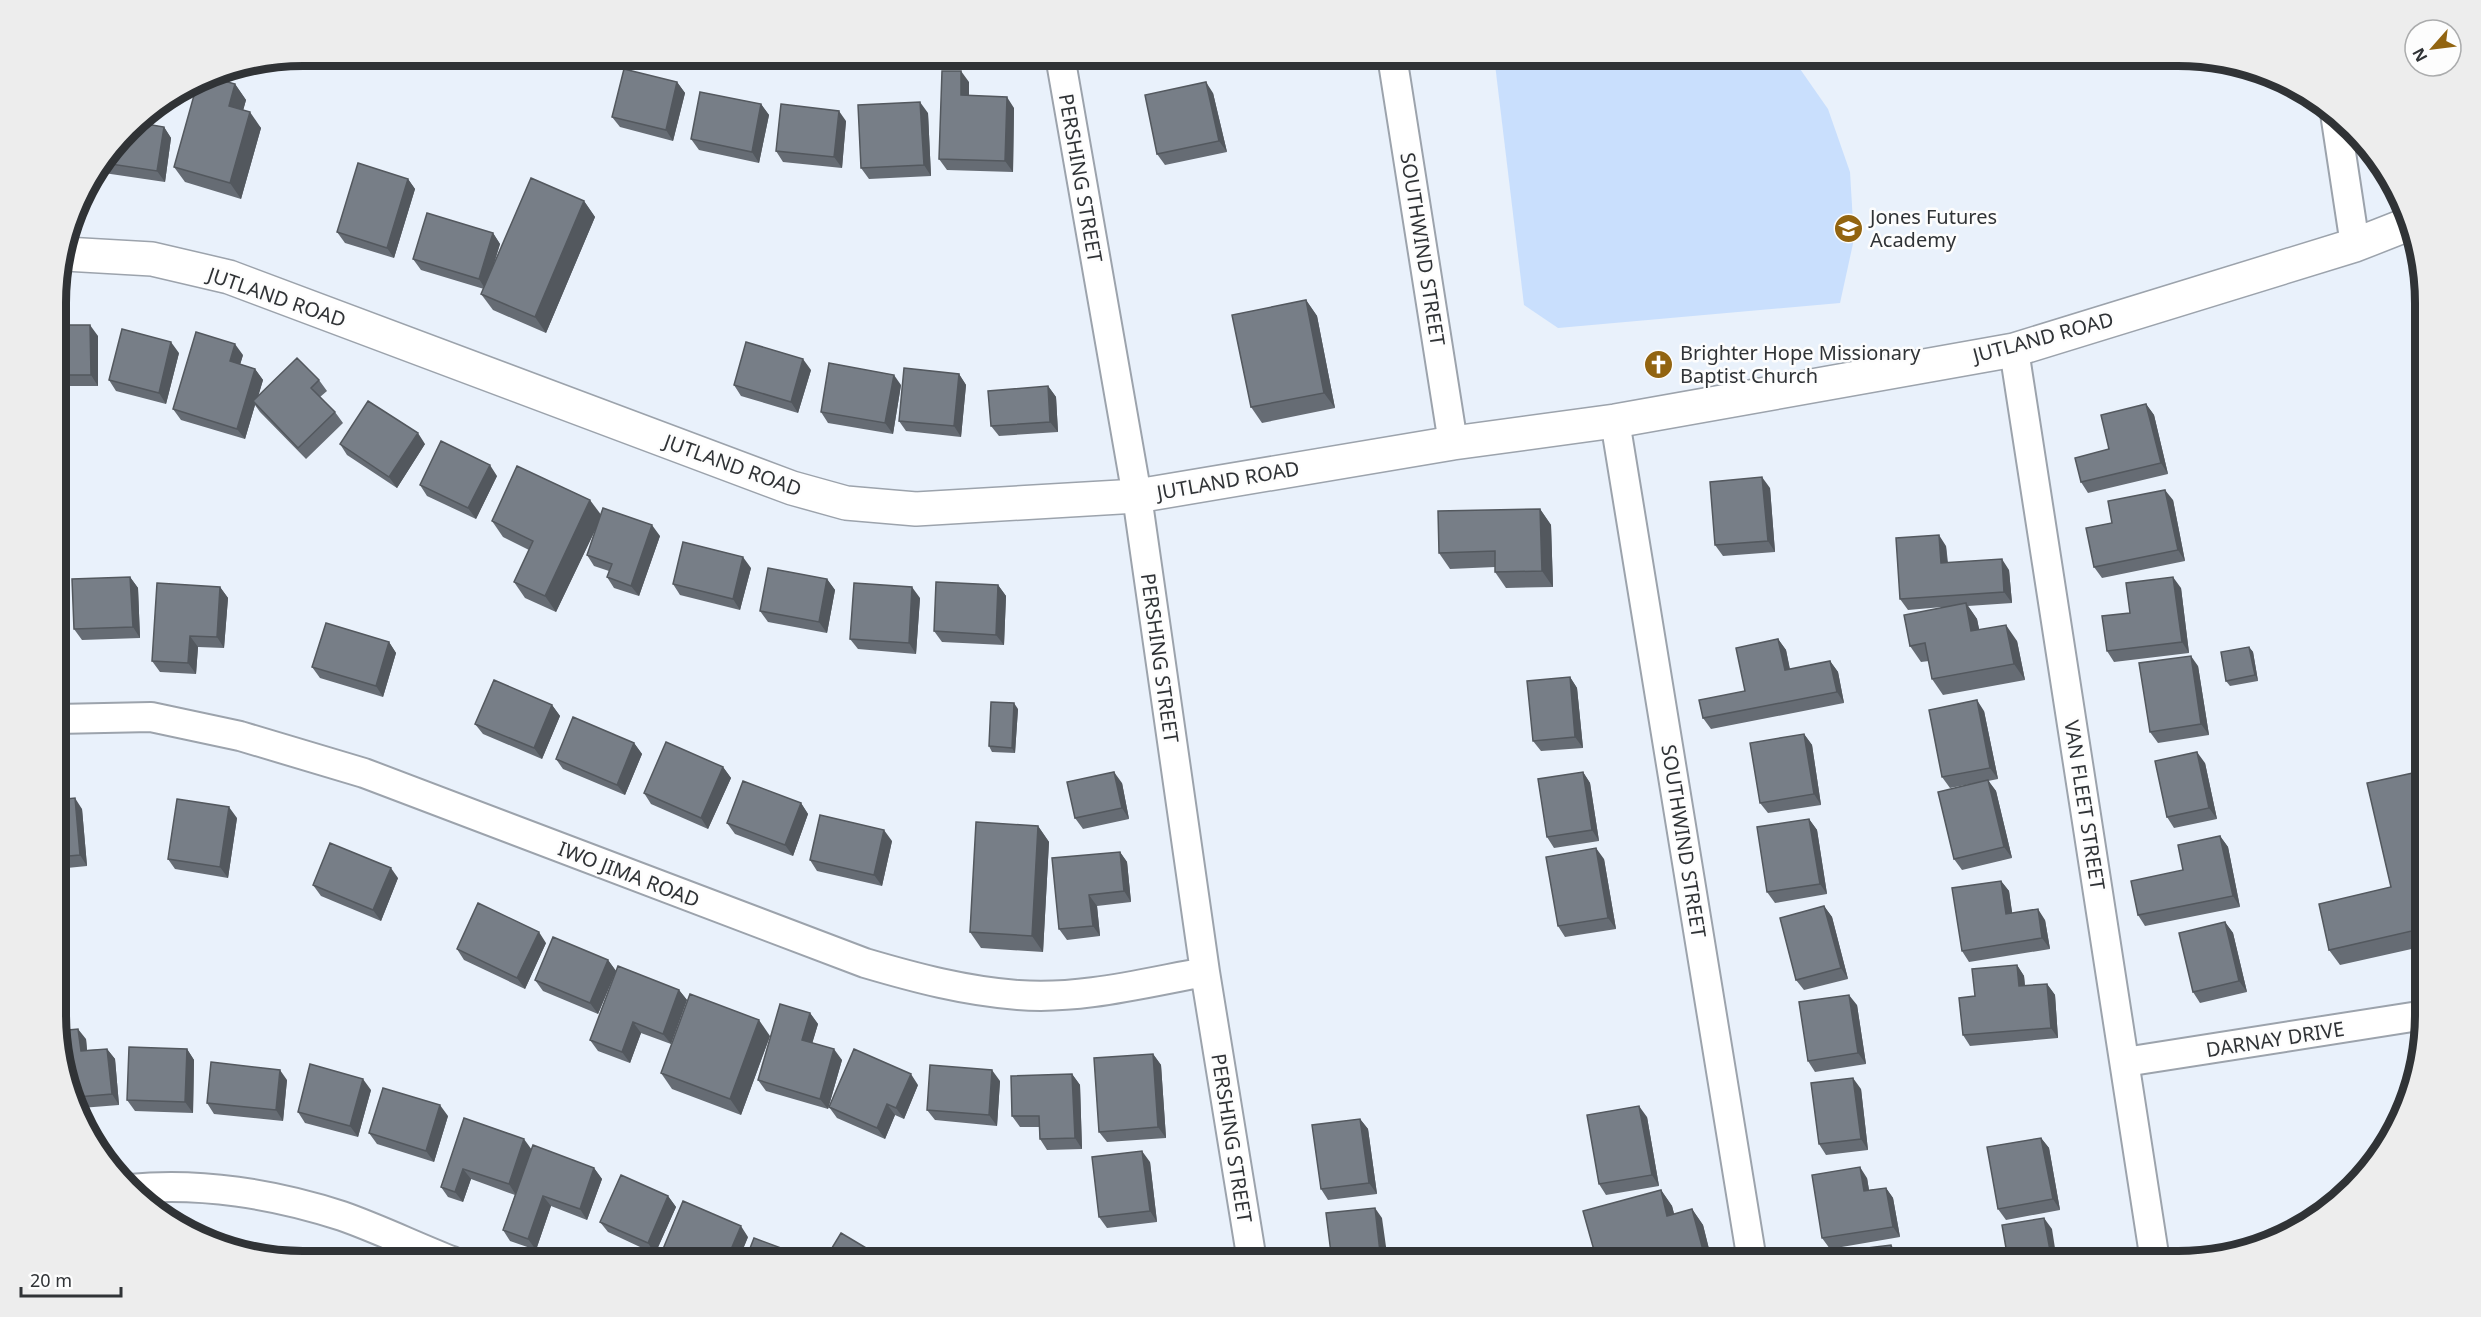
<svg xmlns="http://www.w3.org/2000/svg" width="2481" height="1317" viewBox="0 0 2481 1317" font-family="'Noto Sans',sans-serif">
<rect width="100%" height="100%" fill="#e9f1fb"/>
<!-- grass -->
<path fill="#c9dffd" d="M1494,56H1791L1828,109L1850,172L1854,239L1840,303L1558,328L1524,305Z"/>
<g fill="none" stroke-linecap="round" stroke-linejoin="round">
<defs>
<path id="street" d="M1060,56L1137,496L1205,972L1252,1261
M1392,56L1453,443
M2335,113L2355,245
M2014,350L2155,1261
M1615,421L1752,1261
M57,719L151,717L240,736L364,773L865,963C916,978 965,991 1018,995C1080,1000 1144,983 1205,972
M2125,1062L2425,1015
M130,1189C200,1182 275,1194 342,1216C379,1229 416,1247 452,1261"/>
<path id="secondary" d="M65,254L152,259L229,277L792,488L846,503L916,509L1137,496L1453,443L1615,421L2014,350L2355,245L2406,225"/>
</defs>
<!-- street casing -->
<use href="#street" stroke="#9ca3ac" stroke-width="32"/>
<!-- secondary casing -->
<use href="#secondary" stroke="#9ca3ac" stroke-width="36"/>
<!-- street -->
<use href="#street" stroke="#fff" stroke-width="28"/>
<!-- secondary -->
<use href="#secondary" stroke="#fff" stroke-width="33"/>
</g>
<!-- wall -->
<path fill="#666c74" d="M677,82L685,93L673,141L620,127L612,117Z
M969,82V96L1014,108L1013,172L947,170L939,159Z
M235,84L246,100L243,110L261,128L241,199L185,182L174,167Z
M1213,93L1227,152L1165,165L1157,154Z
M761,104L769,115L759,163L699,150L691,139Z
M928,113L931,176L869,179L861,168Z
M846,121L842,168L783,162L776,151Z
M135,122L164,127L171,138L165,182L104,173L101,168Z
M408,179L415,189L394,258L345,243L337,232Z
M584,201L595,217L546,333L493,310L481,294L484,289L421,270L413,259L493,233L500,244L493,266Z
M1306,300L1317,316L1335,408L1262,423L1251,407Z
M56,325L98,336V386H56Z
M179,353L166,404L116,391L109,380Z
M243,355L240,364L255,369L263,380L258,396L319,380L327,391L320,397L335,412L343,423L306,459L260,412L255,405L245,439L181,420L173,409Z
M811,370L798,413L741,396L734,385Z
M959,374L966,385L961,437L906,431L899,421Z
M901,385L893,434L828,423L821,412Z
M1048,386L1056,397L1058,432L999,436L991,426Z
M2146,404L2154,415L2168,474L2088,493L2081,482Z
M340,444H425L397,488L347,455Z
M497,476L476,519L427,496L420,485Z
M1770,488L1775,552L1723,556L1715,545Z
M2173,500L2185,561L2102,578L2094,567L2112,523Z
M1540,509L1551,525L1553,587L1506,588L1495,572V567L1450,569L1439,553Z
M600,515L660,536L639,596L614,588L607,577L609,571L594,566L587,555L596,528L556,612L525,598L514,582L529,550L503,537L492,521Z
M1946,546L1948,562L2009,570L2012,603L1968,606L1977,619L1979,630L2017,641L2025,680L1943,695L1932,679L1929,661L1921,662L1910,646L1942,607L1908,610L1900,599Z
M751,568L740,610L680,595L673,584Z
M130,577L138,588L140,638L82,640L74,629Z
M827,579L835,590L827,633L768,622L760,611Z
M998,585L1006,596L1004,645L942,642L934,631Z
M220,587L228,598L224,648L198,647L196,674L160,672L152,661Z
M2181,588L2189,653L2114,662L2107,651L2130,613Z
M920,598L916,654L858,649L850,639Z
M1778,639L1786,650L1790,669L1830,661L1838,672L1844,703L1711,729L1703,718L1745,691Z
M389,642L396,653L383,697L320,678L312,667Z
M2249,647L2253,652L2258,681L2230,686L2226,681Z
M2198,666L2209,735L2158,743L2150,732Z
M1570,677L1577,688L1583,748L1541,751L1533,741Z
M552,705L560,716L542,759L483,734L475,724Z
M1018,709L1015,753L992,752L989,746Z
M1984,711L1998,779L1988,781L1996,791L2012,858L1962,870L1954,859L1976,783L1950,788L1942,777Z
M1804,734L1812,745L1821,805L1768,813L1760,803Z
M634,743L642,754L625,795L563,769L556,759Z
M2205,763L2217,819L2174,828L2167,817Z
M723,767L731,778L708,829L651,804L644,793Z
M1583,772L1590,783L1599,841L1554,848L1547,837Z
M1122,783L1129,819L1083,829L1075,818Z
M2424,789L2425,946L2340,965L2329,950L2391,887Z
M57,800L82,809L87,866L57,869Z
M801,803L808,814L793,856L735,834L727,823Z
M237,818L228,878L175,869L168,859Z
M1809,819L1817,830L1827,894L1775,903L1767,892Z
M1038,826L1049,842L1043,952L981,948L970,932Z
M2220,836L2228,847L2240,907L2145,926L2138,915L2183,870Z
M892,841L882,886L817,871L810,860Z
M1120,852L1127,862L1131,902L1097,906L1100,936L1067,940L1059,929Z
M1604,859L1616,929L1565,937L1558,926Z
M398,878L381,921L321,896L313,885Z
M2001,881L2009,891L2012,913L2045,920L2050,949L1969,962L1962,951Z
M1824,906L1832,917L1848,979L1804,990L1796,980Z
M2225,922L2233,933L2247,992L2200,1003L2193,992Z
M546,943L525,989L464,960L457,949Z
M608,960L616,971L598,1014L543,991L535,980Z
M2017,965L2024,976L2025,986L2047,984L2055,995L2058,1038L1970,1046L1963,1035L1975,996Z
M679,990L687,1000L671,1044L641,1033L630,1063L598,1051L590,1040Z
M1857,1005L1866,1064L1815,1072L1808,1061Z
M810,1013L818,1024L812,1043L842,1060L828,1109L766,1091L758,1080Z
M770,1036L741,1115L672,1089L661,1073Z
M86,1039L87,1050L107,1049L115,1059L119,1105L81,1108L58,1047Z
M187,1049L194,1060L193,1113L135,1111L127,1100Z
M1153,1054L1161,1065L1166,1138L1107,1142L1099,1132Z
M1072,1074L1080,1085L1082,1149L1047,1150L1040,1139L1039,1127H1020L1012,1116Z
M287,1080L283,1121L214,1114L207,1103Z
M1000,1081L997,1126L935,1120L927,1110Z
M918,1085L904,1119L895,1115L885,1139L837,1118L829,1107Z
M1861,1089L1868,1150L1826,1155L1819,1144Z
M371,1090L358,1137L305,1123L298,1112Z
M448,1116L434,1162L377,1144L369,1133Z
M1647,1117L1659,1186L1606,1195L1599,1184Z
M464,1118L532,1150L594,1168L602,1179L587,1220L551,1206L536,1250L510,1241L503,1230L515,1195L471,1179L463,1202L448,1197L441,1187Z
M1360,1119L1368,1129L1377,1194L1328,1200L1321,1189Z
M2041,1138L2049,1148L2060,1210L2006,1220L1998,1209Z
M1150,1162L1157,1222L1107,1228L1099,1217Z
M1867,1178L1869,1190L1886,1188L1893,1198L1900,1237L1830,1249L1822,1238Z
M1661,1190L1672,1206L1674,1214L1692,1209L1703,1225L1712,1261H1597Z
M668,1196L676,1207L655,1254L608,1232L600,1222Z
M748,1237L738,1261H658Z"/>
<!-- shaded-wall -->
<path fill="#53585e" d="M961,71L969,82V106L961,95Z
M677,82L685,93L673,141L666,130Z
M1206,82L1213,93L1227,152L1219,141Z
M235,84L246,100L240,122L229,106Z
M1007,97L1014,108L1013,172L1005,161Z
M920,102L928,113L931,176L924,165Z
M761,104L769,115L759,163L752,152Z
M839,111L846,121L842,168L834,157Z
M250,112L261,128L241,199L230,183Z
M164,127L171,138L165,182L157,171Z
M408,179L415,189L394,258L387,248Z
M584,201L595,217L546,333L535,317Z
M493,233L500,244L486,290L479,279Z
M1306,300L1317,316L1335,408L1324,393Z
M90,325L98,336V386L91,375Z
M171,342L179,353L166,404L159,393Z
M235,344L243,355L238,372L230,361Z
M803,359L811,370L798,413L791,402Z
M255,369L263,380L256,404L253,401L255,405L245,439L237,429Z
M959,374L966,385L961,437L954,426Z
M894,375L901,385L893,434L885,423Z
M1048,386L1056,397L1058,432L1050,422Z
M2146,404L2154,415L2168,474L2161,463Z
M418,433L425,444L397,488L389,477Z
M490,465L497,476L476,519L468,508Z
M1762,477L1770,488L1775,552L1768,541Z
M2165,490L2173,500L2185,561L2178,550Z
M590,500L602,516L556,612L545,596Z
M1540,509L1551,525L1553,587L1542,571Z
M652,525L660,536L639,596L631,586Z
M1939,535L1946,546L1948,574L1941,563Z
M743,557L751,568L740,610L733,599Z
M2002,559L2009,570L2012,603L2004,592Z
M130,577L138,588L140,638L133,627Z
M2173,577L2181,588L2189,653L2182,642Z
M827,579L835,590L827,633L819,622Z
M998,585L1006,596L1004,645L996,635Z
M220,587L228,598L224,648L217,637Z
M912,587L920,598L916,654L909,643Z
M1966,603L1977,619L1983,647L1971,631Z
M2006,625L2017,641L2025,680L2014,664Z
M190,636L198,647L196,674L188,663Z
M1778,639L1786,650L1792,681L1785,670Z
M389,642L396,653L383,697L376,686Z
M2249,647L2253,652L2258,681L2255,675Z
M2191,656L2198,666L2209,735L2201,724Z
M1830,661L1838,672L1844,703L1837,692Z
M1570,677L1577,688L1583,748L1575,737Z
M1977,700L1984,711L1998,779L1990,768Z
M1014,703L1018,709L1015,753L1012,748Z
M552,705L560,716L542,759L534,748Z
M1804,734L1812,745L1821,805L1814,794Z
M634,743L642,754L625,795L617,785Z
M2197,752L2205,763L2217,819L2209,808Z
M723,767L731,778L708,829L701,818Z
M1114,772L1122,783L1129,819L1122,808Z
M1583,772L1590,783L1599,841L1592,830Z
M2413,773L2425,790V823Z
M1988,780L1996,791L2012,858L2004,847Z
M75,798L82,809L87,866L80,855Z
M801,803L808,814L793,856L785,845Z
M229,807L237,818L228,878L220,867Z
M1809,819L1817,830L1827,894L1820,884Z
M1038,826L1049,842L1043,952L1032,936Z
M884,830L892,841L882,886L874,875Z
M2220,836L2228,847L2240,907L2233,896Z
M1596,848L1604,859L1616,929L1608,918Z
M1120,852L1127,862L1131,902L1124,891Z
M391,868L398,878L381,921L373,910Z
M2001,881L2009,891L2014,925L2006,914Z
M1089,895L1097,906L1100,936L1093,926Z
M1824,906L1832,917L1848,979L1841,968Z
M2038,909L2045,920L2050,949L2042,938Z
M2225,922L2233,933L2247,992L2239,981Z
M539,932L546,943L525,989L517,978Z
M608,960L616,971L598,1014L590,1003Z
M2017,965L2024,976L2026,997L2019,986Z
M2047,984L2055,995L2058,1038L2051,1028Z
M679,990L687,1000L671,1044L663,1034Z
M1849,995L1857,1005L1866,1064L1858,1053Z
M810,1013L818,1024L810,1051L802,1040Z
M759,1020L770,1036L741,1115L730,1099Z
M633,1022L641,1033L630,1063L622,1052Z
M78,1029L86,1039L88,1062L81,1051Z
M107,1049L115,1059L119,1105L112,1094Z
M187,1049L194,1060L193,1113L185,1102Z
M834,1049L842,1060L828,1109L820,1099Z
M1153,1054L1161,1065L1166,1138L1158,1127Z
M280,1070L287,1080L283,1121L276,1110Z
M992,1070L1000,1081L997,1126L989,1115Z
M911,1074L918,1085L904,1119L896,1108Z
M1072,1074L1080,1085L1082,1149L1075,1138Z
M1853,1078L1861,1089L1868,1150L1861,1139Z
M363,1079L371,1090L358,1137L350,1126Z
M887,1104L895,1115L885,1139L877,1128Z
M440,1105L448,1116L434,1162L426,1151Z
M1639,1106L1647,1117L1659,1186L1652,1175Z
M1360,1119L1368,1129L1377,1194L1369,1183Z
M2041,1138L2049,1148L2060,1210L2053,1199Z
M524,1139L532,1150L516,1195L509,1184Z
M1142,1151L1150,1162L1157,1222L1150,1211Z
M1860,1167L1867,1178L1871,1202L1864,1191Z
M594,1168L602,1179L587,1220L580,1209Z
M463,1169L471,1179L463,1202L455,1192Z
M1886,1188L1893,1198L1900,1237L1893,1227Z
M1661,1190L1672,1206L1679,1232L1667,1216Z
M543,1196L551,1206L536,1250L528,1239Z
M668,1196L676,1207L655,1254L648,1243Z
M1375,1208L1382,1218L1388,1261H1381Z
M1692,1209L1703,1225L1712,1261H1710L1703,1250Z
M2044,1218L2052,1229L2057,1261H2052Z
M741,1226L748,1237L738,1261H726Z
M1891,1245L1899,1255V1261H1893Z
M696,1255L700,1261H693Z"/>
<!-- building -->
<path fill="#777e87" stroke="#53585e" stroke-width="1.5" d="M624,69L677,82L666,130L612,117Z
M942,71H961V95L1007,97L1005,161L939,159Z
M206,76L235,84L229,106L250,112L230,183L174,167L198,81Z
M1206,82L1219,141L1157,154L1145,95Z
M700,92L761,104L752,152L691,139Z
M920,102L924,165L861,168L858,105Z
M781,104L839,111L834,157L776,151Z
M135,122L164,127L157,171L104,163Z
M358,163L408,179L387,248L337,232Z
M531,178L584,201L535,317L481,294Z
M427,213L493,233L479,279L413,259Z
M1306,300L1324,393L1251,407L1232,315Z
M56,325H90L91,375H56Z
M122,329L171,342L159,393L109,380Z
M196,332L235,344L230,361L255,369L237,429L173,409Z
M746,342L803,359L791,402L734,385Z
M297,358L319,380L311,388L335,412L298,448L253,401Z
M829,363L894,375L885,423L821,412Z
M904,368L959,374L954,426L899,421Z
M1048,386L1050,422L991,426L988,391Z
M368,401L418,433L389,477L340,444Z
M2146,404L2161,463L2081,482L2075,458L2109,449L2101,415Z
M441,441L490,465L468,508L420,485Z
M517,466L590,500L545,596L514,582L533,541L492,521Z
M1762,477L1768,541L1715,545L1710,482Z
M2165,490L2178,550L2094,567L2086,528L2112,523L2108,501Z
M603,508L652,525L631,586L607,577L612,564L587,555Z
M1540,509L1542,571L1495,572V551L1439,553L1438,511Z
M1939,535L1941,563L2002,559L2004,592L1900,599L1896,538Z
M683,542L743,557L733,599L673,584Z
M768,568L827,579L819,622L760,611Z
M130,577L133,627L74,629L72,579Z
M2173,577L2182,642L2107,651L2102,616L2130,613L2126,583Z
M936,582L998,585L996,635L934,631Z
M157,583L220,587L217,637L190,636L188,663L152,661Z
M854,583L912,587L909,643L850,639Z
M1966,603L1971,631L2006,625L2014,664L1932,679L1925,643L1910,646L1904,615Z
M326,623L389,642L376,686L312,667Z
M1778,639L1785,670L1830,661L1837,692L1703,718L1699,700L1745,691L1736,648Z
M2249,647L2255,675L2226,681L2221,652Z
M2191,656L2201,724L2150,732L2139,663Z
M1570,677L1575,737L1533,741L1527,681Z
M494,680L552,705L534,748L475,724Z
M1977,700L1990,768L1942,777L1929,710Z
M991,702L1014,703L1012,748L989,746Z
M573,717L634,743L617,785L556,759Z
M1804,734L1814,794L1760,803L1750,743Z
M666,742L723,767L701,818L644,793Z
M2197,752L2209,808L2167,817L2155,761Z
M1114,772L1122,808L1075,818L1067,782Z
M1583,772L1592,830L1547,837L1538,779Z
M2413,773L2425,823V928L2329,950L2319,904L2391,887L2367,783Z
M1988,780L2004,847L1954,859L1938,792Z
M743,781L801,803L785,845L727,823Z
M75,798L80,855L57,857V800Z
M177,799L229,807L220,867L168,859Z
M820,815L884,830L874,875L810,860Z
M1809,819L1820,884L1767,892L1757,827Z
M976,822L1038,826L1032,936L970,932Z
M2220,836L2233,896L2138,915L2131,881L2183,870L2178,845Z
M330,843L391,868L373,910L313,885Z
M1596,848L1608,918L1558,926L1546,857Z
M1120,852L1124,891L1089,895L1093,926L1059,929L1052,858Z
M2001,881L2006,914L2038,909L2042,938L1962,951L1952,888Z
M478,903L539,932L517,978L457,949Z
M1824,906L1841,968L1796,980L1780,918Z
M2225,922L2239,981L2193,992L2179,933Z
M553,937L608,960L590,1003L535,980Z
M2017,965L2019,986L2047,984L2051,1028L1963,1035L1959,998L1975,996L1972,969Z
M618,966L679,990L663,1034L633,1022L622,1052L590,1040Z
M690,994L759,1020L730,1099L661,1073Z
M1849,995L1858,1053L1808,1061L1799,1002Z
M780,1004L810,1013L802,1040L834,1049L820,1099L758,1080Z
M78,1029L81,1051L107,1049L112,1094L77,1097L58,1047V1031Z
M129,1047L187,1049L185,1102L127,1100Z
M854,1049L911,1074L896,1108L887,1104L877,1128L829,1107Z
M1153,1054L1158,1127L1099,1132L1094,1058Z
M211,1062L280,1070L276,1110L207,1103Z
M310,1064L363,1079L350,1126L298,1112Z
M930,1065L992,1070L989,1115L927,1110Z
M1072,1074L1075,1138L1040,1139L1039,1116H1012L1011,1076Z
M1853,1078L1861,1139L1819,1144L1811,1083Z
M383,1088L440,1105L426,1151L369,1133Z
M1639,1106L1652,1175L1599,1184L1587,1115Z
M464,1118L524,1139L509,1184L463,1169L455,1192L441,1187Z
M1360,1119L1369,1183L1321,1189L1312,1125Z
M2041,1138L2053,1199L1998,1209L1987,1147Z
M533,1145L594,1168L580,1209L543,1196L528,1239L503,1230Z
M1142,1151L1150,1211L1099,1217L1092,1157Z
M1860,1167L1864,1191L1886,1188L1893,1227L1822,1238L1812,1175Z
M621,1175L668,1196L648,1243L600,1222Z
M1661,1190L1667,1216L1692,1209L1703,1250L1662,1261H1597L1583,1211Z
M683,1201L741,1226L726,1261H710L696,1255L693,1261H658Z
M1375,1208L1381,1261H1332L1326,1213Z
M2044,1218L2052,1261H1988L1986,1252L2006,1248L2002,1225Z
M841,1233L888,1261H824Z
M754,1238L808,1258L807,1261H745Z
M1891,1245L1893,1261H1836L1835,1252Z"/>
<!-- icons -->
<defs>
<symbol id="school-disc" viewBox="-11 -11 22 22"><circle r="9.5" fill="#926410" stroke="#fdfdfd"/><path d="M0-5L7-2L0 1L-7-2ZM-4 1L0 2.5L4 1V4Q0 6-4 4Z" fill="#fff"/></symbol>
<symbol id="church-disc" viewBox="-11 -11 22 22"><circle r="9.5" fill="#926410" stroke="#fdfdfd"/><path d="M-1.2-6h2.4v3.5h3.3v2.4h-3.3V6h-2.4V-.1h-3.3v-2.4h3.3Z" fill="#fff"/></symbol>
</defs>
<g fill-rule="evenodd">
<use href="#school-disc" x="1832" y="212" width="33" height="33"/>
<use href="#church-disc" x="1642" y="348" width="33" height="33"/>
</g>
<g text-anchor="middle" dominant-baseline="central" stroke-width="5" stroke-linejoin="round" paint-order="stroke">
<!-- street labels -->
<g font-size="20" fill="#303336" stroke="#fdfdfd">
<text transform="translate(1081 178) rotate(80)">PERSHING STREET</text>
<text transform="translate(1423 249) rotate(81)">SOUTHWIND STREET</text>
<text transform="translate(277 297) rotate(19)">JUTLAND ROAD</text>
<text transform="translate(2043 337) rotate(-15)">JUTLAND ROAD</text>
<text transform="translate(733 465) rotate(20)">JUTLAND ROAD</text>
<text transform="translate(1228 480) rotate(-10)">JUTLAND ROAD</text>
<text transform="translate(1160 658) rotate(82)">PERSHING STREET</text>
<text transform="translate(2085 805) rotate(81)">VAN FLEET STREET</text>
<text transform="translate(1684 841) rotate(81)">SOUTHWIND STREET</text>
<text transform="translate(629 874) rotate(21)">IWO JIMA ROAD</text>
<text transform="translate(2275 1039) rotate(-9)">DARNAY DRIVE</text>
<text transform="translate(1232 1138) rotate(81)">PERSHING STREET</text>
</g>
<!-- poi labels -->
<g font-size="20" fill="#303336" stroke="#fdfdfd" text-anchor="start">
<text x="1870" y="216">Jones Futures<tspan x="1870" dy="23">Academy</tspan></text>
<text x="1680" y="352">Brighter Hope Missionary<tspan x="1680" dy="23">Baptist Church</tspan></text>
</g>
</g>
<!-- crop -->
<path d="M0 0H2481V1317H0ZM303 66H2178A237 237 0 0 1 2415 303V1014A237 237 0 0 1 2178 1251H303A237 237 0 0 1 66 1014V303A237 237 0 0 1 303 66Z" fill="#ededed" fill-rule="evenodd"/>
<path fill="none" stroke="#303336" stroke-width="8" d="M303 66H2178A237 237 0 0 1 2415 303V1014A237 237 0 0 1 2178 1251H303A237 237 0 0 1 66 1014V303A237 237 0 0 1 303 66Z"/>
<!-- north arrow -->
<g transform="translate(2433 48) rotate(242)"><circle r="28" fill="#fdfdfd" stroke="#abacad" stroke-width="1.5"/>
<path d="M0-4.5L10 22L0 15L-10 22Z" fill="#926410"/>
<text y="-9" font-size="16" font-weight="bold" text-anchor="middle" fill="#303336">N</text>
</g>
<!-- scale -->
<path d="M21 1287v9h100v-9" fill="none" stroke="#303336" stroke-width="3"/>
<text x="30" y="1287" font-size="18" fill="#303336" stroke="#fdfdfd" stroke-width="4.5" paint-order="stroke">20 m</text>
</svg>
